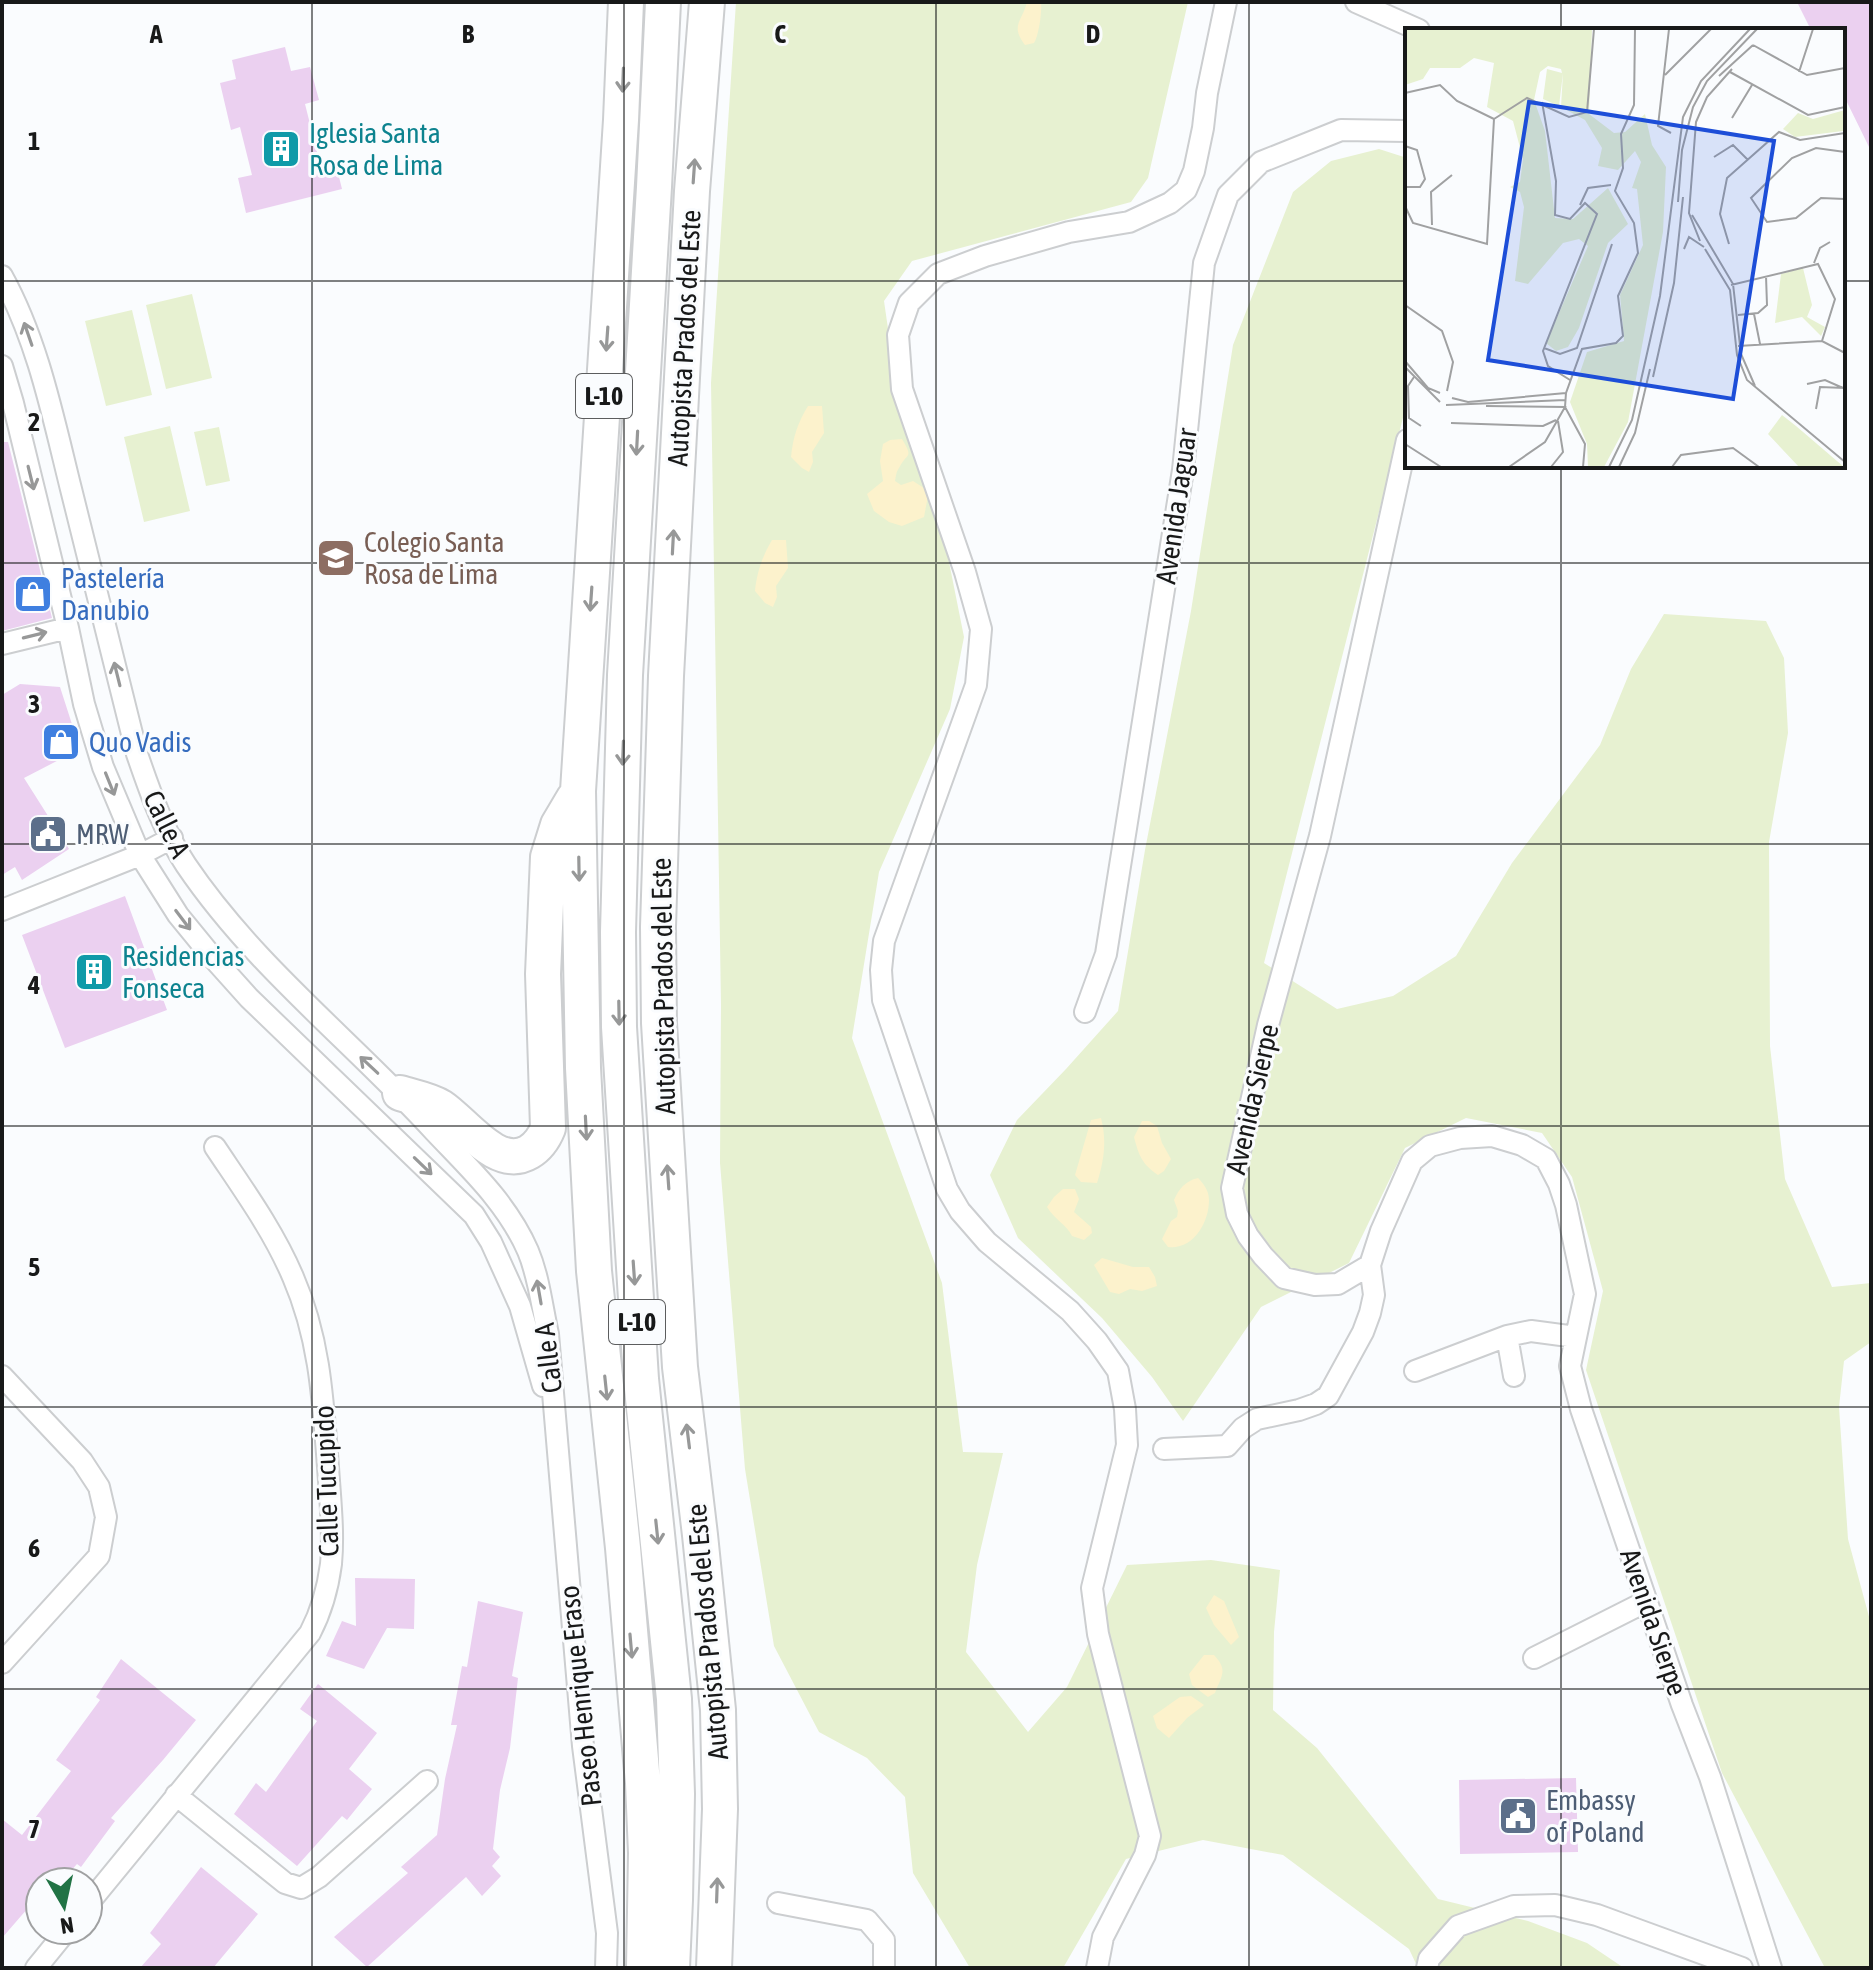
<svg xmlns="http://www.w3.org/2000/svg" width="1873" height="1970" viewBox="0 0 1873 1970" font-family="'Asap Condensed',sans-serif">
<rect width="100%" height="100%" fill="#fafcfe"/>
<!-- green -->
<path fill="#e7f1d1" d="M736,2H1188L1148,178L1131,202L912,261L884,301L897,391L940,517L964,637L950,709L879,872L852,1038L942,1283L963,1452L1003,1453L977,1565L966,1652L1028,1732L1067,1687L1127,1565L1211,1560L1280,1570L1274,1632L1273,1710L1317,1748L1438,1899L1528,1921L1587,1943L1624,1968H1418L1409,1949L1283,1855L1203,1840L1126,1859L1063,1968H970L913,1873L905,1797L867,1758L819,1732L774,1646L745,1469L720,1163L721,1005L711,383Z
M1379,149L1407,158V402L1264,963L1337,1009L1393,996L1456,956L1512,863L1600,745L1631,669L1664,614L1766,621L1784,658L1788,733L1769,842L1770,1046L1785,1179L1832,1287L1871,1283V1342L1844,1361L1839,1407L1848,1539L1871,1624V1968H1825L1722,1773L1586,1370L1603,1291L1572,1177L1542,1133L1466,1118L1405,1148L1349,1263L1261,1307L1183,1421L1152,1377L1102,1318L1018,1238L990,1175L1017,1120L1066,1069L1118,1011L1145,850L1191,611L1233,345L1293,192L1331,161Z
M192,294L212,378L166,389L146,305Z
M132,310L152,395L106,406L85,321Z
M170,426L190,511L144,522L124,437Z
M219,427L230,481L206,486L194,432Z"/>
<!-- sand -->
<path fill="#fcf2cc" d="M1027,2H1041C1042,12 1039,35 1034,43L1025,45C1010,25 1022,22 1027,2Z
M808,406H822L824,433L812,452L813,462L809,472L802,468L791,457C793,437 798,422 808,406Z
M902,439C914,459 907,452 899,468C896,472 896,476 895,481L901,485L913,481L927,490V501L924,517L902,526L889,522L874,511L867,494L883,481L880,461L883,444L890,440Z
M772,540H786L788,568L776,586L777,597L773,607L765,603L755,591C757,572 762,557 772,540Z
M1101,1118C1107,1141 1104,1161 1097,1183L1081,1182L1075,1175L1091,1120Z
M1142,1121H1149L1157,1126L1162,1143L1171,1159L1164,1171L1158,1175C1142,1164 1139,1156 1134,1137Z
M1198,1178C1204,1184 1209,1191 1209,1200C1209,1223 1193,1250 1168,1247L1162,1239L1171,1221L1177,1217L1178,1211L1174,1200C1179,1189 1185,1181 1198,1178Z
M1063,1189H1075L1079,1199L1074,1212L1091,1227L1092,1233L1084,1240L1072,1236C1066,1224 1055,1220 1047,1207L1054,1197Z
M1102,1258L1133,1267H1149L1155,1277L1157,1286L1142,1291L1130,1289L1119,1294L1110,1292L1094,1265Z
M1214,1595L1224,1601L1239,1637L1231,1645L1214,1625L1206,1608Z
M1204,1655H1214C1228,1670 1222,1675 1215,1693L1208,1697L1192,1685L1189,1674Z
M1191,1696L1204,1705L1187,1718L1169,1738L1157,1728L1153,1716L1180,1697Z"/>
<!-- building -->
<path fill="#ebd0f0" d="M1797,2H1871V151L1843,94V30H1811Z
M285,47L291,71L310,67L319,100L305,104L322,172L337,169L342,189L246,213L238,178L252,175L240,127L231,130L220,83L236,79L232,60Z
M2,442H8L52,618L2,631Z
M20,684L60,687L80,749L24,778L69,849L22,880L15,867L2,875V695Z
M125,896L167,1010L65,1048L22,935Z
M355,1578L415,1579L414,1629L387,1628L364,1669L326,1656L342,1621L356,1626Z
M478,1601L523,1612L512,1676L518,1678L510,1748L500,1790L493,1849L500,1857L492,1866L501,1876L482,1896L466,1877L367,1967L334,1937L408,1873L401,1867L437,1835L445,1779L457,1725H451L462,1666L467,1667Z
M121,1659L196,1720L163,1760L111,1818L115,1821L81,1867L77,1864L61,1882H40V1918L28,1908L2,1938V1819L22,1835L71,1771L56,1760L100,1700L96,1697Z
M318,1684L377,1733L349,1769L372,1789L347,1820L342,1816L297,1866L234,1814L256,1783L266,1792L317,1721L300,1709Z
M1576,1778L1578,1852L1460,1854L1459,1780Z
M201,1867L258,1914L213,1968H140L161,1944L150,1933Z"/>
<g fill="none" stroke-linecap="round" stroke-linejoin="round">
<defs>
<path id="minor" d="M1356,2L1419,30
M2,276C38,341 53,417 71,489C93,577 115,666 137,754C150,792 164,832 186,865C255,967 353,1042 435,1132C470,1169 507,1203 528,1251C539,1277 542,1307 548,1334L583,1746L607,1933L606,1968
M2,366L13,403L68,628L84,704L103,767L140,855L178,915L214,959L249,998L474,1215L491,1242L520,1306L543,1386
M1407,440L1320,836L1268,1025L1232,1188L1237,1214L1248,1236L1263,1256L1284,1278L1315,1285L1338,1284L1370,1265L1381,1231L1412,1161L1430,1146L1460,1138L1492,1136L1522,1145L1546,1159L1559,1184L1566,1205L1585,1294L1570,1366L1581,1409L1682,1705L1710,1777L1771,1968
M2,644L68,628
M2,910L140,855L172,838
M1085,1012L1106,954L1183,470L1204,263L1228,195L1261,162L1341,130L1407,131
M1507,1336L1514,1376
M1415,1371L1507,1336L1531,1331L1576,1337
M2,1376L82,1461L99,1487L106,1517L99,1556L2,1663
M1164,1449L1227,1446L1243,1428L1257,1419L1299,1410L1316,1404L1328,1396L1363,1332L1370,1313L1374,1295L1370,1265
M1534,1658L1647,1601
M176,1795L285,1883L301,1888L319,1877L427,1781
M778,1903L867,1920L884,1940V1968
M88,1904L310,1633C321,1612 328,1587 331,1564C334,1532 330,1498 328,1467C323,1400 320,1339 293,1277C273,1230 243,1189 215,1147
M36,1968L67,1930
M1097,1968L1103,1937L1145,1855L1150,1836L1098,1634L1092,1588L1127,1445L1125,1409L1118,1371L1097,1341L1070,1311L987,1242L960,1211L947,1189L883,1000L881,970L884,941L976,685L981,629L965,572L902,389L898,335L909,303L938,274L985,256L1069,232L1129,222L1170,203L1186,190L1194,171L1203,128L1207,93L1226,2
M1427,1968L1429,1959L1458,1926L1514,1906L1555,1905L1597,1915L1742,1968"/>
<path id="motorway" d="M626,2L621,120L578,791L583,1068L594,1271L623,1548L643,1783L646,1853L644,1968
M663,2L654,187L625,675L618,932L619,1027L641,1379L674,1699L677,1794L675,1900L672,1968
M707,2L692,191L666,676L658,927L659,1023L680,1367L700,1535L718,1710L720,1809L714,1968
M400,1093C413,1097 430,1100 441,1107C464,1122 497,1171 529,1152C539,1146 544,1138 548,1128L543,974L548,857L558,825L574,798"/>
</defs>
<!-- minor casing -->
<use href="#minor" stroke="#ccced0" stroke-width="24"/>
<!-- motorway casing -->
<use href="#motorway" stroke="#ccced0" stroke-width="38"/>
<!-- minor -->
<use href="#minor" stroke="#fff" stroke-width="20"/>
<!-- motorway -->
<use href="#motorway" stroke="#fff" stroke-width="34"/>
</g>
<!-- one-way arrows -->
<defs><path id="oneway-shaft" d="M-6 0H5M1.5-3L5.5 0L1.5 3" fill="none" stroke-width="1.6" stroke-linecap="round" stroke-linejoin="round" transform="scale(2)"/></defs>
<g stroke="#979898">
<use href="#oneway-shaft" transform="translate(623 80) rotate(92)"/>
<use href="#oneway-shaft" transform="translate(694 171) rotate(-86)"/>
<use href="#oneway-shaft" transform="translate(28 334) rotate(-109)"/>
<use href="#oneway-shaft" transform="translate(607 339) rotate(94)"/>
<use href="#oneway-shaft" transform="translate(637 443) rotate(93)"/>
<use href="#oneway-shaft" transform="translate(31 478) rotate(76)"/>
<use href="#oneway-shaft" transform="translate(673 542) rotate(-87)"/>
<use href="#oneway-shaft" transform="translate(591 599) rotate(94)"/>
<use href="#oneway-shaft" transform="translate(35 635) rotate(-14)"/>
<use href="#oneway-shaft" transform="translate(117 674) rotate(-104)"/>
<use href="#oneway-shaft" transform="translate(623 753) rotate(92)"/>
<use href="#oneway-shaft" transform="translate(110 784) rotate(68)"/>
<use href="#oneway-shaft" transform="translate(579 869) rotate(89)"/>
<use href="#oneway-shaft" transform="translate(183 920) rotate(53)"/>
<use href="#oneway-shaft" transform="translate(619 1013) rotate(89)"/>
<use href="#oneway-shaft" transform="translate(369 1065) rotate(-137)"/>
<use href="#oneway-shaft" transform="translate(586 1128) rotate(87)"/>
<use href="#oneway-shaft" transform="translate(423 1166) rotate(44)"/>
<use href="#oneway-shaft" transform="translate(668 1177) rotate(-94)"/>
<use href="#oneway-shaft" transform="translate(634 1273) rotate(86)"/>
<use href="#oneway-shaft" transform="translate(539 1292) rotate(-100)"/>
<use href="#oneway-shaft" transform="translate(606 1388) rotate(84)"/>
<use href="#oneway-shaft" transform="translate(688 1436) rotate(-97)"/>
<use href="#oneway-shaft" transform="translate(657 1532) rotate(84)"/>
<use href="#oneway-shaft" transform="translate(631 1646) rotate(85)"/>
<use href="#oneway-shaft" transform="translate(717 1890) rotate(-88)"/>
</g>
<!-- grid -->
<path fill="none" stroke="#181919" stroke-width="2" stroke-opacity="0.55" d="M312,2V1968M624,2V1968M936,2V1968M1249,2V1968M1561,2V30M2,281H1407M1843,281H1871M1561,466V1968M2,563H1871M2,844H1871M2,1126H1871M2,1407H1871M2,1689H1871"/>
<!-- icons -->
<defs>
<symbol id="building-square" viewBox="-11 -11 22 22"><rect x="-9" y="-9" width="18" height="18" rx="4" fill="#0f9aa8" stroke="#fafcfe"/><path d="M-4-6H4V6H1V3H-1V6H-4ZM-2.5-4.3h1.7v1.8h-1.7ZM.8-4.3h1.7v1.8H.8ZM-2.5-1h1.7V.8h-1.7ZM.8-1h1.7V.8H.8Z" fill="#fff"/></symbol>
<symbol id="school-square" viewBox="-11 -11 22 22"><rect x="-9" y="-9" width="18" height="18" rx="4" fill="#8d6e63" stroke="#fafcfe"/><path d="M0-5L7-2L0 1L-7-2ZM-4 1L0 2.5L4 1V4Q0 6-4 4Z" fill="#fff"/></symbol>
<symbol id="shop-square" viewBox="-11 -11 22 22"><rect x="-9" y="-9" width="18" height="18" rx="4" fill="#3f7fe0" stroke="#fafcfe"/><path d="M-5-2.5h2.3a2.7 3.5 0 0 1 5.4 0H5L5.5 6h-11ZM-1.5-2.5h3a1.5 2.3 0 0 0-3 0Z" fill="#fff"/></symbol>
<symbol id="civic-square" viewBox="-11 -11 22 22"><rect x="-9" y="-9" width="18" height="18" rx="4" fill="#5c6f8a" stroke="#fafcfe"/><path d="M-.6-6.5H3V-4.5H.6V-3L4-1V1h2V6H-6V1h2V-1L-.6-3ZM-1.2 2.5V6h2.4V2.5Z" fill="#fff"/></symbol>
</defs>
<g fill-rule="evenodd">
<use href="#building-square" x="259" y="127" width="44" height="44"/>
<use href="#school-square" x="314" y="536" width="44" height="44"/>
<use href="#shop-square" x="11" y="572" width="44" height="44"/>
<use href="#shop-square" x="39" y="720" width="44" height="44"/>
<use href="#civic-square" x="26" y="812" width="44" height="44"/>
<use href="#building-square" x="72" y="950" width="44" height="44"/>
<use href="#civic-square" x="1496" y="1794" width="44" height="44"/>
</g>
<g text-anchor="middle" dominant-baseline="central" stroke-width="6" stroke-linejoin="round" paint-order="stroke">
<!-- shield labels -->
<g fill="#fafcfe" stroke="#5c5d5e" stroke-width="2">
<rect x="576" y="374" width="56" height="44" rx="6"/>
<rect x="609" y="1300" width="56" height="44" rx="6"/>
</g>
<g font-size="26" font-weight="bold" fill="#181919">
<text x="604" y="396">L-10</text>
<text x="637" y="1322">L-10</text>
</g>
<!-- culture labels -->
<g font-size="28" fill="#0d838f" stroke="#fafcfe" text-anchor="start">
<text x="309" y="133">Iglesia Santa<tspan x="309" dy="32">Rosa de Lima</tspan></text>
<text x="122" y="956">Residencias<tspan x="122" dy="32">Fonseca</tspan></text>
</g>
<!-- street labels -->
<g font-size="28" fill="#181919" stroke="#fafcfe">
<text transform="translate(684 338) rotate(-87)">Autopista Prados del Este</text>
<text transform="translate(1176 506) rotate(-82)">Avenida Jaguar</text>
<text transform="translate(167 824) rotate(64)">Calle A</text>
<text transform="translate(663 986) rotate(-91)">Autopista Prados del Este</text>
<text transform="translate(1252 1099) rotate(-77)">Avenida Sierpe</text>
<text transform="translate(548 1358) rotate(-97)">Calle A</text>
<text transform="translate(326 1481) rotate(-92)">Calle Tucupido</text>
<text transform="translate(1654 1622) rotate(71)">Avenida Sierpe</text>
<text transform="translate(707 1632) rotate(-95)">Autopista Prados del Este</text>
<text transform="translate(580 1696) rotate(-96)">Paseo Henrique Eraso</text>
</g>
<!-- education labels -->
<g font-size="28" fill="#785e54" stroke="#fafcfe" text-anchor="start">
<text x="364" y="542">Colegio Santa<tspan x="364" dy="32">Rosa de Lima</tspan></text>
</g>
<!-- shop labels -->
<g font-size="28" fill="#366cbe" stroke="#fafcfe" text-anchor="start">
<text x="61" y="578">Pastelería<tspan x="61" dy="32">Danubio</tspan></text>
<text x="89" y="742">Quo Vadis</text>
</g>
<!-- service labels -->
<g font-size="28" fill="#4e5e75" stroke="#fafcfe" text-anchor="start">
<text x="76" y="834">MRW</text>
<text x="1546" y="1800">Embassy<tspan x="1546" dy="32">of Poland</tspan></text>
</g>
</g>
<!-- overview -->
<g transform="translate(1405 28)">
<rect width="440" height="440" fill="#fafcfe"/>
<path d="M0,1H187L184,86L209,105L220,104L240,86L247,117L261,139L258,204L223,394L199,439H183L182,416L165,374L182,324L219,313L215,267L238,217L232,161L227,160L236,134L230,123L213,142L193,138L197,120L180,92L156,79L158,45L154,78L138,71L142,41L157,45L156,41L143,38L135,44L129,72L140,103L150,190L168,191L203,160L223,196L203,215L174,300L163,319L151,323L141,315L183,218L174,211L158,215L123,256L110,253L119,179L115,164L105,159L115,154L118,131L108,93L82,79L89,35L69,30L55,40H25L18,51L0,57ZM440,82L438,103L390,109L378,101L393,85L408,91ZM398,240L407,277L402,289L420,299L416,308L397,289L370,295L376,246ZM377,387L391,398L439,439H394L363,406Z" fill="#e7f1d1"/>
<path fill="none" stroke="#a0a1a2" stroke-width="2" d="M264,1L253,98L266,105M348,17L402,47L440,40M325,44L403,87L440,79M394,44L408,1M260,47L306,1M314,48L348,17M0,65L35,57L52,73L89,91M137,74L151,153L150,187L165,191L180,175L192,186L138,323L143,338L165,352M327,90L347,57M89,91L122,70L164,89L182,84L189,1M0,118L12,122L20,151L15,159H0M440,124L411,120L387,130L346,170L362,194L391,190L416,170L440,171M309,129L328,117L343,132M273,174L277,122L288,79L302,53L352,1M175,177L183,160L206,157M0,178L8,195L82,216L89,91M287,187L328,256L336,326L350,358M27,197L26,164L47,147M295,213L284,185L291,94L302,69L327,41M324,216L315,186L322,150L374,104L395,112L440,105M279,221L284,209L299,219M300,221L325,262L332,327L342,352L440,434M409,235L415,220L425,214M326,257L413,236L430,271L417,313M0,277L37,303L48,334L42,363M349,286L355,316M333,287L353,285L362,277L361,248M333,318L417,313L440,325M139,320L155,326L172,320L207,216M0,333L23,360L35,365M0,339L35,374M9,349L3,358L4,390L16,398M248,349L269,255L278,169M402,356L420,352L438,360M47,370L63,374L161,365M41,377L160,372M81,378L160,379L140,414L104,439M411,381L415,359L440,360M46,395L138,398L151,392M0,416L36,439M146,439L158,424L153,393M178,439L180,416L160,379L161,365L177,321L211,315L218,308L213,268L233,225L229,195L210,163L218,140L216,106L229,77L230,1M204,439L227,392L255,268L278,89L296,53L345,1M214,439L230,405L245,341M267,439L276,427L328,420L354,439"/>
<path fill="#1d4ed8" fill-opacity="0.15" stroke="#1d4ed8" stroke-width="4" d="M124,74L369,113L328,371L83,332Z"/>
<rect width="440" height="440" fill="none" stroke="#181919" stroke-width="4"/>
</g>
<g font-size="26" text-anchor="middle" font-weight="bold" fill="#181919" stroke="#fafcfe" stroke-width="6" stroke-linejoin="round" paint-order="stroke">
<text x="156" y="43">A</text>
<text x="468" y="43">B</text>
<text x="780" y="43">C</text>
<text x="1093" y="43">D</text>
<text x="34" y="150">1</text>
<text x="34" y="431">2</text>
<text x="34" y="713">3</text>
<text x="34" y="994">4</text>
<text x="34" y="1276">5</text>
<text x="34" y="1557">6</text>
<text x="34" y="1838">7</text>
</g>
<!-- border -->
<rect width="1873" height="1970" fill="none" stroke="#181919" stroke-width="8"/>
<!-- north arrow -->
<g transform="translate(64 1906) rotate(171)"><circle r="38" fill="#fafcfe" stroke="#a0a1a2" stroke-width="2"/>
<path d="M0-6L14 30L0 20L-14 30Z" fill="#217345"/>
<text y="-12" font-size="22" font-weight="bold" text-anchor="middle" fill="#181919">N</text>
</g>
</svg>
